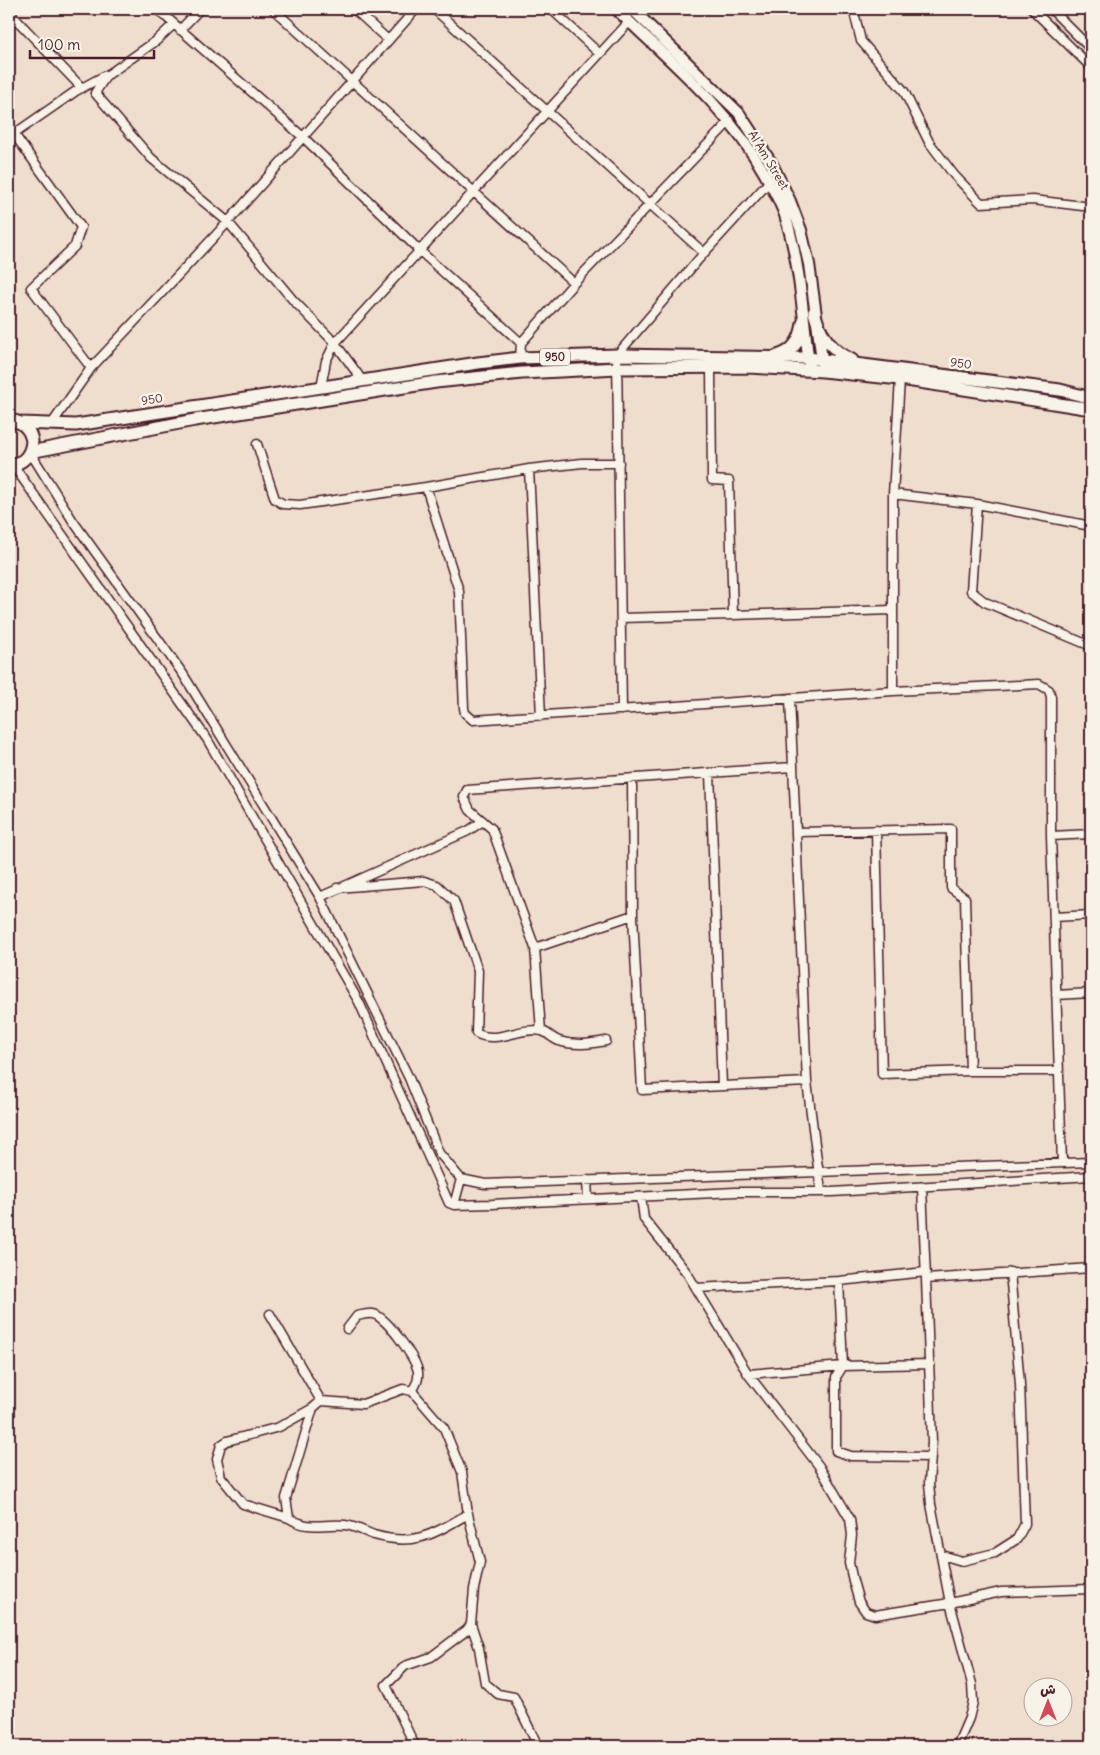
<svg xmlns="http://www.w3.org/2000/svg" width="1100" height="1755" viewBox="0 0 1100 1755" font-family="Delius,'Playpen Sans Arabic',sans-serif">
<rect width="100%" height="100%" fill="#efddcd"/>
<filter id="ink" filterUnits="userSpaceOnUse"><feTurbulence type="fractalNoise" baseFrequency=".02" numOctaves="2"/><feDisplacementMap in="SourceGraphic" scale="10" xChannelSelector="R" yChannelSelector="G"/><feConvolveMatrix kernelMatrix="1 2 1 2 8 2 1 2 1" color-interpolation-filters="sRGB"/></filter>
<g filter="url(#ink)">
<g fill="none" stroke-linecap="round" stroke-linejoin="round">
<defs>
<path id="street" d="M157,9L303,137L420,251L521,343
M273,9L574,283
M354,9L388,40
M434,9L704,253
M551,9L600,54
M851,9L854,12L861,41L904,91L929,142L954,175L981,203L1033,200L1091,207
M1032,9L1091,67
M1051,9L1091,49
M9,12L82,88
M174,24L156,41L106,76L95,93L151,158L228,222L293,300L335,343L362,380
M180,30L200,9
M520,358L521,343L574,283L730,121
M91,368L31,288L75,246L81,227L14,134L76,91L104,76
M711,368L712,480L729,481L733,615L893,610
M321,387L326,361L335,343L629,22
M51,425L91,368L228,222L416,9
M257,444L275,499L283,504L300,505L426,487L529,469
M30,452L73,521L183,674L320,897L409,1078L439,1153L461,1179L485,1184L1091,1162
M13,465L207,739L359,1002L449,1203L454,1205L492,1204L735,1192H832L1091,1176
M426,487L459,591L464,708L465,713L473,720L893,691L1039,684L1049,690L1051,697V836L1062,1163
M893,494L977,504L1091,526
M977,504L971,591L985,602L1091,646
M621,618L733,615
M893,691V494L900,379
M790,698L807,1082L821,1191
M622,710L617,355L704,253L769,182
M541,716L529,469L582,463H619
M710,773L722,1086
M632,778L633,915L642,1090L807,1082
M876,830L882,1074L970,1071
M796,832L951,829V888L965,898L970,1071H1059
M1051,836L1091,834
M337,888L424,881L437,885L454,901L478,971L476,1033C497,1045 520,1026 542,1031C548,1033 553,1039 559,1041C575,1046 589,1044 606,1041
M320,897L468,831L483,821
M633,915L535,948L492,829L470,810L464,797L467,790L793,767
M1054,917L1091,915
M535,948L541,1031
M1056,995L1091,993
M587,1180L588,1199
M922,1187L926,1279L1091,1268
M641,1197L644,1219L687,1273L748,1374L819,1466L850,1519L852,1535L849,1563L853,1581L859,1602L866,1612L875,1615L950,1603L931,1504L929,1483L932,1442L926,1279
M454,1205L461,1179
M839,1281L843,1366L836,1377V1451L851,1456L931,1457
M696,1288L839,1281L926,1272
M270,1314L321,1401
M347,1329L357,1316C362,1315 368,1313 373,1314C386,1316 417,1360 418,1372C419,1380 416,1385 412,1391
M748,1374L843,1366L930,1364
M468,1514C433,1534 416,1547 374,1535C365,1532 355,1526 345,1525C322,1523 310,1531 289,1518L286,1498L313,1408L321,1401L363,1404L403,1389L412,1391L444,1428L462,1472L468,1514L480,1562L474,1589L471,1624L479,1648L485,1683L498,1694L514,1697L538,1746
M289,1518L243,1504L221,1477L217,1459L221,1445L227,1441L279,1427L313,1408
M942,1555L962,1561L995,1553L1017,1539L1025,1524L1020,1384L1010,1272
M415,1746L386,1685L405,1666L431,1657L467,1630L471,1624
M957,1746L969,1718L973,1702L972,1684L950,1603L1001,1592L1091,1589"/>
<path id="secondary" d="M616,9C670,61 728,108 765,174C772,187 780,201 785,215C800,263 803,315 809,365
M632,9L739,113L772,164L790,201L801,230L809,264L823,367"/>
<path id="primary" d="M814,312C820,334 830,350 852,360
M777,356C794,352 801,339 803,323
M9,420C22,421 30,429 32,441C31,455 23,464 9,465
M21,423L76,425L478,363L520,358L617,355L808,358L1060,390L1091,398
M30,452L195,420L436,382L522,373L618,368L749,367L823,371L900,379L1091,409"/>
</defs>
<!-- street casing -->
<use href="#street" stroke="#4a1f2b" stroke-width="11"/>
<!-- secondary casing -->
<use href="#secondary" stroke="#4a1f2b" stroke-width="14"/>
<!-- primary casing -->
<use href="#primary" stroke="#4a1f2b" stroke-width="15"/>
<!-- street -->
<use href="#street" stroke="#f7f3e8" stroke-width="8"/>
<!-- secondary -->
<use href="#secondary" stroke="#f7f3e8" stroke-width="10"/>
<!-- primary -->
<use href="#primary" stroke="#f7f3e8" stroke-width="11"/>
</g>
</g>
<g text-anchor="middle" dominant-baseline="central" stroke-width="5" stroke-linejoin="round" paint-order="stroke">
<!-- shield labels -->
<rect fill="#f7f3e8" stroke="#7e5f64" stroke-width="1" x="540" y="348.5" width="30" height="17" rx="4"/>
<g font-size="11" font-weight="bold" fill="#4a1f2b">
<text x="555" y="357">950</text>
</g>
<!-- street labels -->
<g font-size="12" fill="#4a1f2b" stroke="#f7f3e8">
<text transform="translate(769 160) rotate(59)">Al Am Street</text>
<text transform="translate(961 363) rotate(8)">950</text>
<text transform="translate(152 399) rotate(-9)">950</text>
</g>
</g>
<!-- margin -->
<rect width="1100" height="1755" fill="none" stroke="#f7f3e8" stroke-width="30"/>
<rect x="15" y="15" width="1070" height="1725" fill="none" stroke="#4a1f2b" stroke-width="2" filter="url(#ink)"/>
<!-- north arrow -->
<g transform="translate(1048 1702)"><circle r="24" fill="#f7f3e8" stroke="#b29e9c"/>
<path d="M0-4L9 19L0 12L-9 19Z" fill="#d1495b"/>
<text y="-8" font-size="14" font-weight="bold" text-anchor="middle" fill="#4a1f2b">ش</text>
</g>
<!-- scale -->
<path d="M30 50v8h124v-8" fill="none" stroke="#4a1f2b" stroke-width="2.5"/>
<text x="38" y="50" font-size="15" fill="#4a1f2b" stroke="#f7f3e8" stroke-width="4" paint-order="stroke">100 m</text>
</svg>
